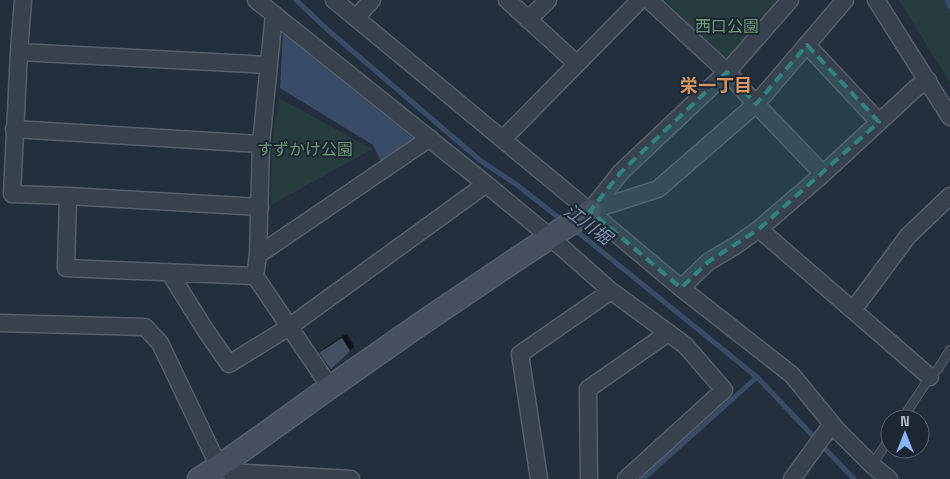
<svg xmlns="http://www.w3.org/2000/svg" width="950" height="479" viewBox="0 0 950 479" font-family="'Space Grotesk','Noto Sans JP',sans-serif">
<defs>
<filter id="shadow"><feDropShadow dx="4.5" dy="-4.5" stdDeviation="0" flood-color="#0009"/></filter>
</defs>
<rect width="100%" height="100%" fill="#242f3e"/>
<!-- green -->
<path fill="#263c3f" d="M665,0H782L729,64Z
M899,0H950V83Z
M279,98L372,149L271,205L272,144Z"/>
<!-- water -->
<path fill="#394c67" d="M283,33L414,139L382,163L373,145L280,88Z"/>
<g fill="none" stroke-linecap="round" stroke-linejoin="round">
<!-- stream -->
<path stroke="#394c67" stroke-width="5" d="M296,0L329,31L481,161L517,185L563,221
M947,0L950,7
M574,229L757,377L854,479
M643,479L757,377"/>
</g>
<!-- building -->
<path fill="#455162" filter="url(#shadow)" d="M342,338L350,351L331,369L319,353Z"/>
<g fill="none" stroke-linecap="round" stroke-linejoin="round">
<defs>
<path id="lane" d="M902,419L930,377L938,369L950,350
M872,465L890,438"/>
<path id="street" d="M23,0L19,52L12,194L68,196L66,268L255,276
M256,0L486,184L550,237L611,291L685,345L724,390L626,479
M334,0L576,200L681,288L792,375L837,430L872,465L889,479
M507,0L576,63
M649,0L727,72L756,104L823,174
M790,0L727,72L621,172L590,211L658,189L756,104L845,0
M876,0L950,117
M274,14L261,144L258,255L255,276L330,387
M356,18L372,0
M528,20L548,0
M807,45L879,122
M19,52L269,65
M14,129L261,144
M503,139L640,0
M68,196L260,207
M759,229L930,377
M258,255L430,138
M169,272L206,331L229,364L289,327L486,184
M681,288L708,262L735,246L759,229L823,174L916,88L928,80
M853,310L908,236L950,196
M0,323L145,327L160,343L219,467L230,472L351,479
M539,479L520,354L611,291
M589,479L588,389L668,333
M792,479L832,424"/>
<path id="secondary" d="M199,479C244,451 286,418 329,388C415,327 502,268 590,211"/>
</defs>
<!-- lane casing -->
<use href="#lane" stroke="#565f6c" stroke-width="10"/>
<!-- street casing -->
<use href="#street" stroke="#565f6c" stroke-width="19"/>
<!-- secondary casing -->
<use href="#secondary" stroke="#565f6c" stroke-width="25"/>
<!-- lane -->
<use href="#lane" stroke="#38414e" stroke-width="8"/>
<!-- street -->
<use href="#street" stroke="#38414e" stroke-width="16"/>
<!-- secondary -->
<use href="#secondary" stroke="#465061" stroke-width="22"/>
</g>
<!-- marked area -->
<path fill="#308480" fill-opacity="0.2" stroke="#308480" stroke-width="4" stroke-dasharray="10 6" stroke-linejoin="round" d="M807,45L879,122L759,229L708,262L681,288L590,211L621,172L727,72L756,104Z"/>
<g text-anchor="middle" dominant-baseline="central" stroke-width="4" stroke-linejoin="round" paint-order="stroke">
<!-- park labels -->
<g font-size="16" fill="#6b9a76" stroke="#1d2633">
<text x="727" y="26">西口公園</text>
<text x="305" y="149">すずかけ公園</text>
</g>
<!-- neighbourhood labels -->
<g font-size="18" font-weight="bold" fill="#d59563" stroke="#1d2633">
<text x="716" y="85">栄一丁目</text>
</g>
<!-- water labels -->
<g font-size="18" font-style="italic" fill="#7c92b1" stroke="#1d2633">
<text transform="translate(588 224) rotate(37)">江川堀</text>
</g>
</g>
<!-- north arrow -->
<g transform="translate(905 434)"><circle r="24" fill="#1d2633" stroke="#59626f"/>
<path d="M0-4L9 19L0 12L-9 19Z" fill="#8ab4f8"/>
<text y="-8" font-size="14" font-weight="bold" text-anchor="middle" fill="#b4bcc9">N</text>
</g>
</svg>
